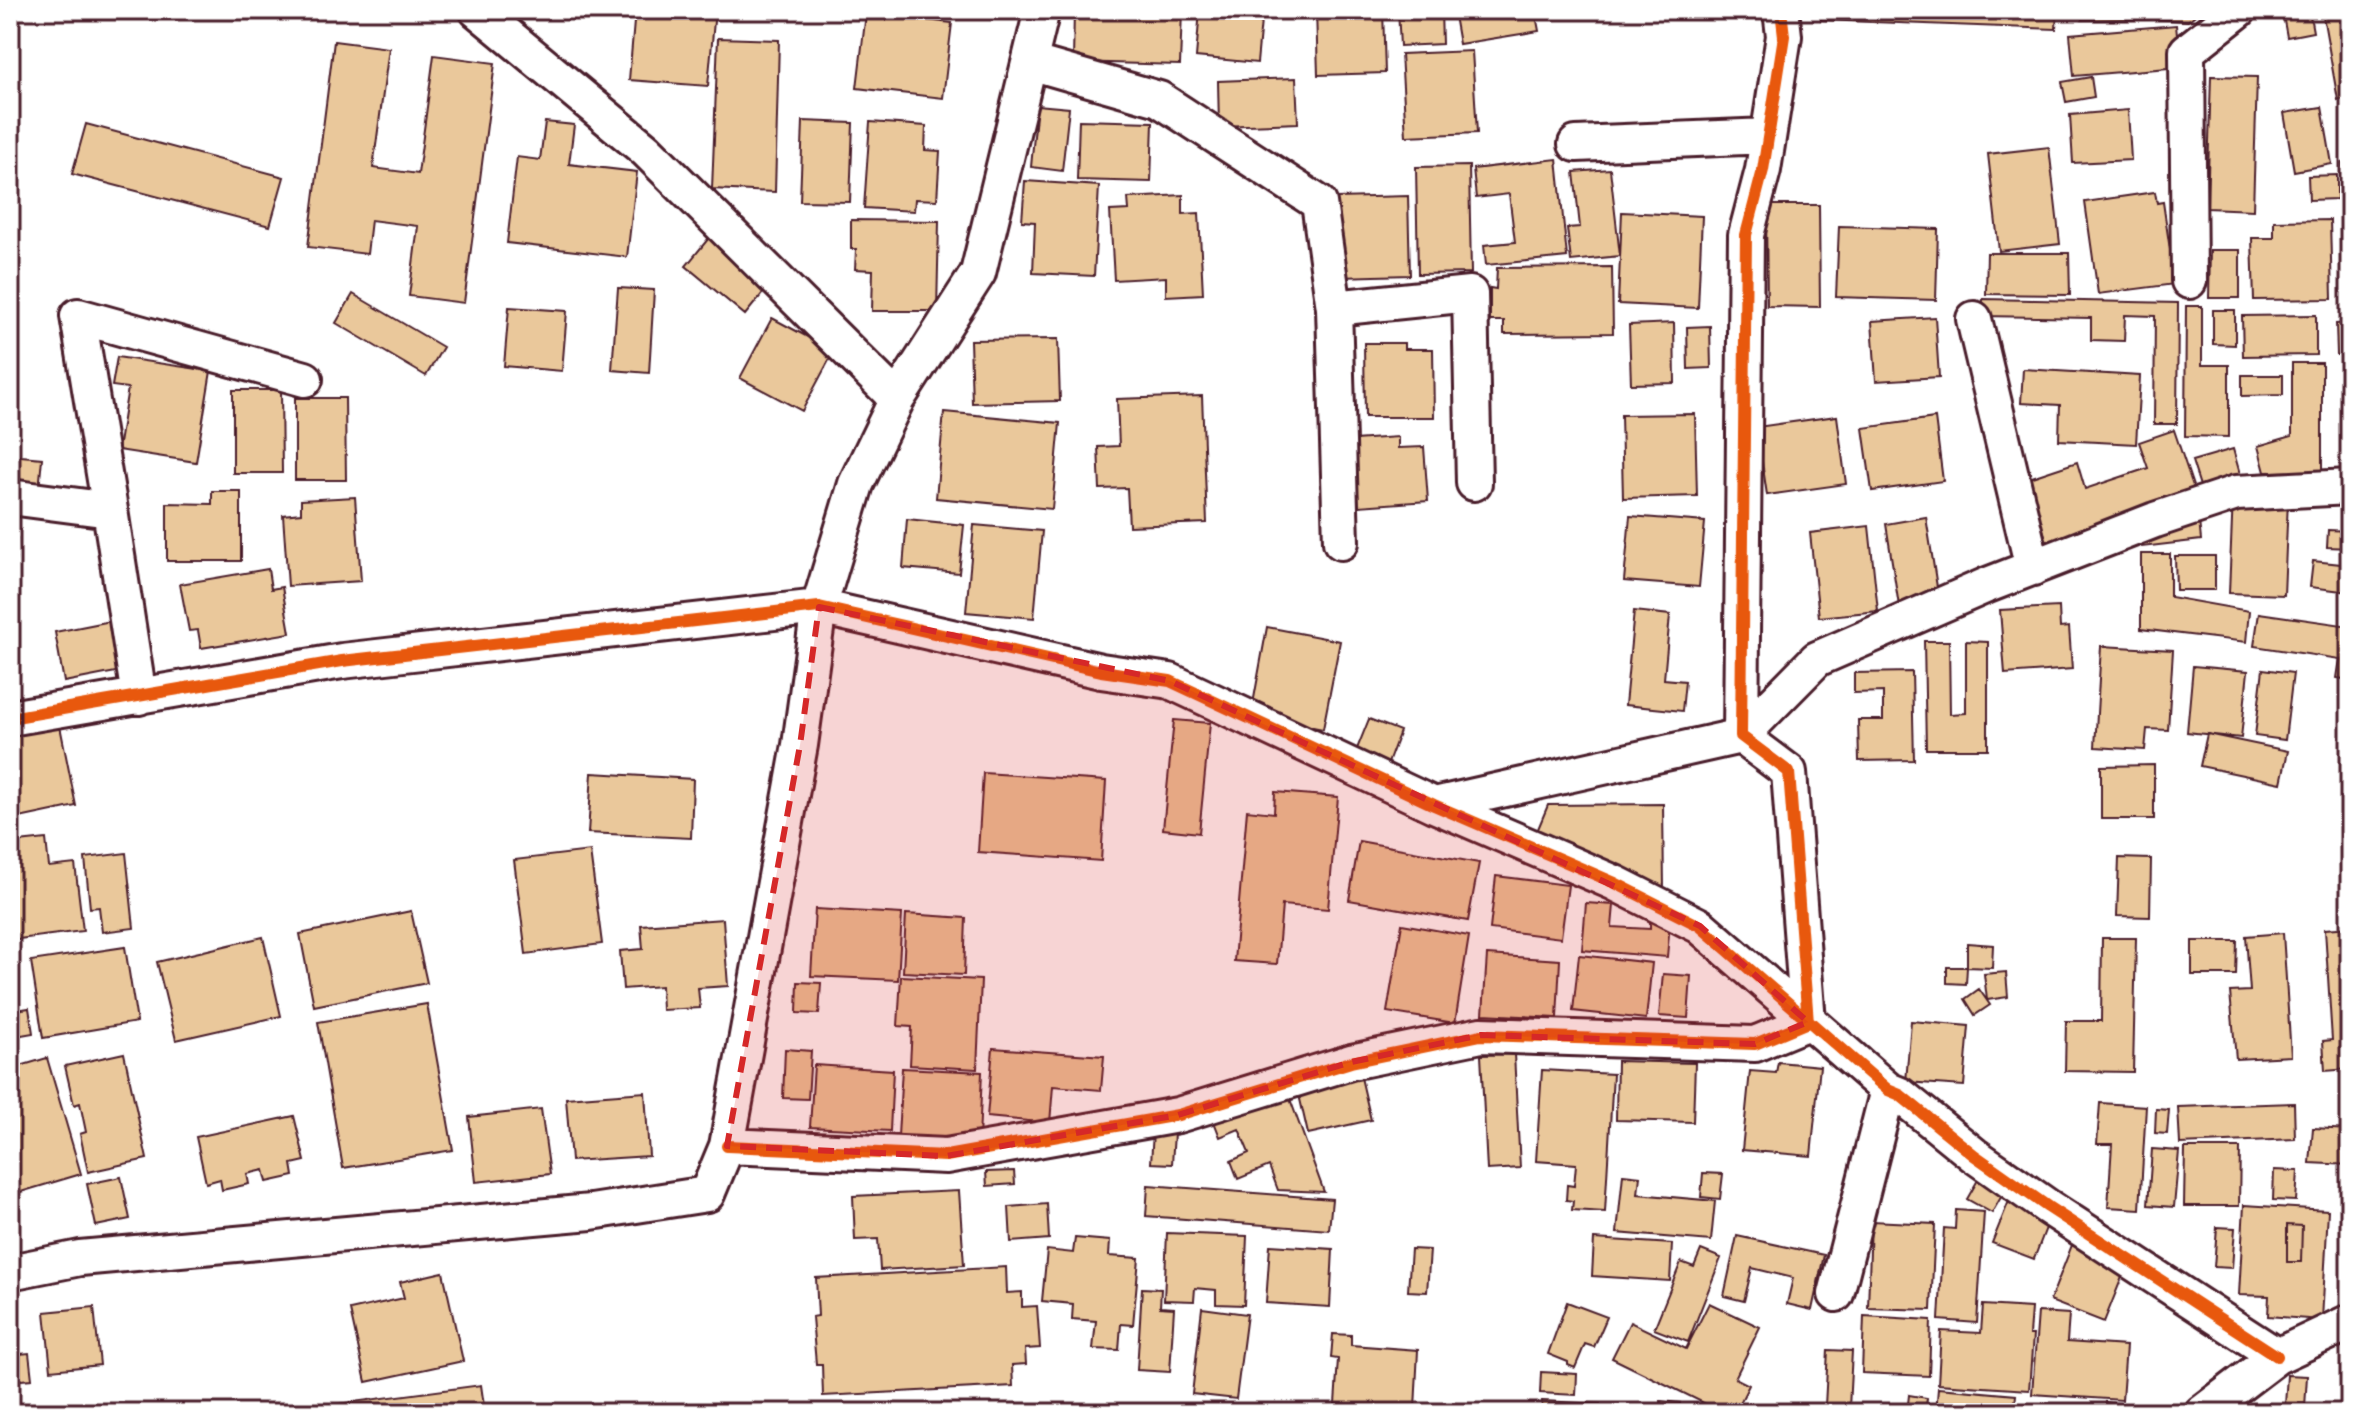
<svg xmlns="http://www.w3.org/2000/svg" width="2360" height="1423" viewBox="0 0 2360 1423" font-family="'Architects Daughter',sans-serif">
<rect width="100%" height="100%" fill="#fff"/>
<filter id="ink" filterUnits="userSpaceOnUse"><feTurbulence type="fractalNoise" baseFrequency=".0125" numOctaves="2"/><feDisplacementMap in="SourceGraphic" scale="16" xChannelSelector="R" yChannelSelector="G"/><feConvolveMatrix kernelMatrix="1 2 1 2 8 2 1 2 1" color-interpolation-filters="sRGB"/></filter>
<g filter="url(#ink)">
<!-- building -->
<path fill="#eac89b" stroke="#4a1f2b" stroke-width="2" fill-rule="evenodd" d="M635,10H715L708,86L629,80Z
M1074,10H1182L1180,65L1073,62Z
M1200,10H1262L1257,63L1196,57Z
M1316,10H1383L1385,73L1318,75Z
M1398,10H1441L1442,44L1400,46Z
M1453,10H1535L1539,31L1459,44Z
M1821,10H2057L2056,29L1821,20Z
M2070,10H2150V19L2082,20V14L2070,15Z
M2154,10H2201L2188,21L2154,19Z
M2282,10H2309L2313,32L2287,37Z
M2322,10H2350V98L2338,100Z
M866,13L952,23L943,98L857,88Z
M2176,25L2180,67L2074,76L2070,34Z
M718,38L779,40L775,192L712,189Z
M334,41L389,48L373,168L418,174L434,55L495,63L464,303L409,296L418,226L371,220L367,254L308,247Z
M1472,51L1477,133L1406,136L1401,54Z
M2211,76L2257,77L2253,210L2207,208Z
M2091,77L2094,97L2066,102L2062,82Z
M1296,78L1298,123L1219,126L1218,81Z
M1037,105L1069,108L1062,171L1031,167Z
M2322,107L2332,164L2294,171L2284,113Z
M2128,110L2131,160L2073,163L2070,115Z
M1079,120L1153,122L1151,182L1077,180Z
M803,121L853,123L850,202L800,201Z
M545,122L574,125L569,164L637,172L627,257L507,243L517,157L540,160Z
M870,122L926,126L925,150L940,151L937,200L915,199L914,211L864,208Z
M86,124L284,177L270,226L72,174Z
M2049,147L2060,244L1999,251L1988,154Z
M1557,159L1567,257L1486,265L1484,245L1515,242L1509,194L1476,198L1473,169Z
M2350,161V214H2343L2342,162Z
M1469,166L1471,273L1418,274L1416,167Z
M1610,169L1620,256L1571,261L1567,228L1580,227L1574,172Z
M2337,175V199L2309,200L2308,176Z
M1025,181L1099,186L1094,276L1033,273L1035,222L1022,221Z
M2155,192L2157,203L2163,202L2175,284L2098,294L2085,202Z
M1183,195V214L1199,213L1203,294L1166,296V277L1114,280L1110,211L1129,210L1128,198Z
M1408,196L1410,275L1339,277L1337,198Z
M1766,205H1819L1820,307L1767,306Z
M1622,212L1702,216L1698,308L1618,304Z
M851,220L939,221L937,311H872L873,270L855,269L856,249H851Z
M2330,220L2332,299L2254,300L2252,238H2274V221Z
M1839,226L1938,229L1936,300L1836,297Z
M713,233L772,282L745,315L686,266Z
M2210,250H2240V298H2209Z
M1987,253H2069L2070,295L1986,294Z
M1612,267L1613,333L1504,334V321H1490V288L1496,289L1497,268Z
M618,288L654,290L649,373L612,370Z
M353,294L443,347L426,376L336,323Z
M1983,299L2178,303L2177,424H2154L2155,316L2125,315L2124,341L2091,340V318L1982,316Z
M2186,306H2202V365H2229V437L2185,436Z
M509,307L567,311L562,371L504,366Z
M2213,310H2235V345L2213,344Z
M2316,315V355L2243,356L2242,316Z
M1935,317L1939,377L1876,381L1872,321Z
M772,318L834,351L802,411L740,378Z
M1674,323L1675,383L1631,384L1629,325Z
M2350,323V355H2337L2336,324Z
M1710,326L1711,368L1688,369L1687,327Z
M1058,339L1060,401L972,403L970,340Z
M1364,343H1404V349H1433L1434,417H1365Z
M117,357L211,371L196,462L118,450L128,388L112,386Z
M2292,363H2322V471L2265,472L2258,446L2292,436Z
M2023,369L2140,376L2136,444L2059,440L2060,405L2021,403Z
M2242,375H2283V395L2242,396Z
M233,390H281L282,473H233Z
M1202,396L1207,523L1129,526L1127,488L1100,489L1098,447L1119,446L1117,399Z
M295,398H345L346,480H295Z
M944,412L1060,423L1052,509L936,498Z
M1695,414L1697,496L1623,498L1621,415Z
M1837,416L1846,484L1767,495L1757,427Z
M1935,418L1943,481L1872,491L1863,428Z
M2174,430L2198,501L2050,550L2026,479L2077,462L2085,489L2148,468L2139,442Z
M1398,437V448L1424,447L1428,501L1359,506L1354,440Z
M2233,449L2240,474L2200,486L2192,461Z
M10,455L42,458L39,490L10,486Z
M212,491H241V561H167V503L212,504Z
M2233,496L2288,499L2284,595L2229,593Z
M355,497L361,581L288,586L283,515L301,513V500Z
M1630,516L1705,522L1699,587L1624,581Z
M1926,517L1939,600L1899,606L1886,524Z
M907,519L964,525L959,573L903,568Z
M2199,521L2201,540L2142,547L2140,532Z
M974,525L1042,531L1034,618L966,612Z
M1869,526L1878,611L1819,617L1810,533Z
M2328,530L2350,531V548L2327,547Z
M10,538H17L12,607H10Z
M2141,554H2170V597L2249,611L2246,642L2141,629Z
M2175,556H2215V590H2176Z
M2313,561L2350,565V592L2310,587Z
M268,569L271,589L282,587L290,633L201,648L198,630L189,631L180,584Z
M2059,607L2060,628L2069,627L2072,669L2005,674L2000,610Z
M1634,611L1670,615L1664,679L1685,681L1682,711L1625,705Z
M2259,613L2350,626V680L2337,678L2340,659L2254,646Z
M111,621L121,671L64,682L55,632Z
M1267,627L1340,641L1323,729L1251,715Z
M1924,641H1949L1950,714L1966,713V641L1988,642V749H1926Z
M2101,646L2173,650L2168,730L2147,729L2145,750L2095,747Z
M2193,666L2248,671L2241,738L2187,732Z
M2263,669L2293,673L2285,740L2255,736Z
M1912,672L1914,760L1859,761L1858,720H1883V692L1854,693V673Z
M1369,719L1400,731L1387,766L1355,754Z
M1174,720L1210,723L1199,833L1163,829Z
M60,726L76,806L10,820V736Z
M2207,734L2288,751L2281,783L2200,766Z
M2154,765V819H2101V766Z
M592,773L693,779L691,838L588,833Z
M983,773L1106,781L1101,861L978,852Z
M1275,792L1338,797L1328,909L1282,905L1277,964L1234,961L1247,810L1274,813Z
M1663,804L1664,889L1535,836L1548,805Z
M46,839L49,867L75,864L83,931L10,940V843Z
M1359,841L1479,863L1468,921L1349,900Z
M590,851L602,944L526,954L514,860Z
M126,853L134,928L102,932L99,907L90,908L85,858Z
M2119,858L2151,859L2150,917L2117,916Z
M1496,876L1568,885L1561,938L1490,929Z
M1586,903L1614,905L1612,927L1650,929V921L1670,923L1667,957L1582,950Z
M815,909L902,914L898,980L811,976Z
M411,911L427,983L314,1006L300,934Z
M906,914L966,918L964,975L903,972Z
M723,919L728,986L698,988L700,1008L662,1010L661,986L623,989L620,951L643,949L641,925Z
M1402,924L1469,936L1455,1023L1387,1012Z
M2350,927V1069L2325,1071L2323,1041L2332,1040L2325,929Z
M2283,933L2291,1056L2236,1059L2230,992L2250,991L2246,936Z
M263,937L281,1016L176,1040L157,962Z
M2102,938H2136L2133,1072L2065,1071L2066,1021H2101Z
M2192,941H2237L2236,975H2192Z
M1967,943L1993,945L1992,968L1967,967Z
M125,947L137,1022L43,1038L31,961Z
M1487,955L1560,960L1557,1018L1483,1014Z
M1579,955L1652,963L1646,1019L1573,1011Z
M1947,967H1967L1966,984L1947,983Z
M2006,972L2008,997L1987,1000L1984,974Z
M1663,974L1691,976L1688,1018L1659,1016Z
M901,976L981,980L977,1069L910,1065L912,1027L898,1026Z
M798,982L821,983L819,1014L797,1013Z
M1979,989L1990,1005L1975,1015L1965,999Z
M427,1004L453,1150L343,1168L318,1022Z
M29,1008L33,1033L10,1037V1011Z
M1911,1021L1969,1026L1964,1086L1906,1082Z
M993,1048L1104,1056L1101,1090L1053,1086L1050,1123L987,1117Z
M785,1049L811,1051L808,1099L783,1098Z
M124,1053L147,1159L88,1172L80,1134L86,1132L80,1103L74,1105L65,1066Z
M1514,1054L1520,1168L1487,1170L1481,1055Z
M47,1058L81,1174L14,1194L10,1179V1069Z
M1617,1061L1695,1063L1693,1122L1616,1120Z
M1778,1062L1820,1066L1811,1156L1742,1150L1750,1071L1776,1073Z
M814,1065L893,1070L890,1131L810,1127Z
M902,1068L982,1072L979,1140L898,1136Z
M1542,1070L1613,1074L1605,1212L1572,1210L1573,1201L1566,1200L1567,1185L1574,1186L1576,1164L1536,1161Z
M1360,1073L1371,1120L1308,1134L1297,1086Z
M1286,1088L1324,1192L1278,1190L1269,1166L1238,1179L1231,1161L1249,1153L1239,1129L1220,1137L1213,1119Z
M645,1092L649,1156L571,1161L566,1098Z
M2100,1103L2146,1106L2140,1209L2108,1207L2112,1144H2097Z
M2294,1103L2295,1139L2180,1144L2178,1107Z
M541,1109L550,1174L476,1182L469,1117Z
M2156,1109L2169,1110L2167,1134L2155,1133Z
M294,1116L305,1161L292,1164L294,1176L267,1182L264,1170L247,1174L249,1184L222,1190L220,1179L206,1183L196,1137Z
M2313,1128L2350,1130V1165L2310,1163Z
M1153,1132L1174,1133L1172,1164L1151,1163Z
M2185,1148H2240L2239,1206H2184Z
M2152,1149L2179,1151L2174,1207L2148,1205Z
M2274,1170L2298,1171L2296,1201L2273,1200Z
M1014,1171L1015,1184L987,1186L986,1172Z
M1983,1171L2008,1185L1992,1213L1967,1199Z
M1703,1173L1723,1174L1720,1199L1701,1197Z
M1623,1174L1640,1176L1638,1194L1715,1201L1711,1241L1617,1233Z
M121,1177L130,1219L96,1226L87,1184Z
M1148,1185L1332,1199L1329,1230L1146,1216Z
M959,1191L964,1265L880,1270L878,1239L855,1240L853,1196Z
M2011,1196L2052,1212L2034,1259L1992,1243Z
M1047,1204L1049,1239L1011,1242L1009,1207Z
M2244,1205L2328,1210L2322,1320L2268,1316L2269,1296L2239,1295ZM2287,1225L2302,1226L2301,1262H2287Z
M1956,1210L1984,1212L1977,1323L1939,1320L1944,1228L1955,1229Z
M1871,1221L1935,1224L1931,1310L1868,1308Z
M2287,1225L2302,1226L2301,1262H2287Z
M2217,1227L2235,1228L2232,1268L2214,1267Z
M1167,1233L1247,1236L1244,1305L1216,1304V1290L1195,1288L1194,1301L1164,1300Z
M1737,1236L1824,1255L1812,1310L1787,1304L1793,1278L1752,1268L1744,1301L1724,1296Z
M1075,1238L1110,1241L1109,1256L1139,1258L1133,1325L1121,1324L1119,1350L1093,1349L1096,1321L1072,1319L1073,1304L1042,1301L1047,1250L1073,1253Z
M1594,1239L1672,1244L1670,1281L1592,1276Z
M1270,1245L1333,1249L1330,1307L1266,1303Z
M2072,1245L2126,1267L2104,1322L2050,1301Z
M1411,1249L1430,1250L1427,1292L1408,1291Z
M1701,1250L1721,1258L1688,1342L1654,1329L1681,1262L1694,1267Z
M1006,1267L1007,1293L1022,1292V1307L1037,1306L1040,1348L1025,1349L1026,1364L1012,1365L1013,1386L823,1396L822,1364H816L812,1317L818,1316L816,1278Z
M443,1272L463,1361L366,1382L350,1310L404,1298L400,1282Z
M1142,1288L1161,1289L1160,1307L1174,1308L1170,1372L1137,1370Z
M1567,1302L1607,1317L1594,1347L1585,1344L1575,1368L1568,1365V1362L1548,1354Z
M1709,1303L1760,1327L1735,1378L1749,1385L1735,1413H1724L1612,1358L1630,1322L1686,1349Z
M1983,1305L2031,1308L2029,1335H2033L2029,1390L1938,1384L1941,1331L1981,1333Z
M94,1307L100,1365L51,1370L45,1312Z
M1202,1308L1247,1314L1236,1399L1192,1394Z
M2038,1312L2069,1314L2067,1342L2126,1346L2122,1400L2032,1394Z
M1864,1316L1931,1320L1929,1376L1862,1373Z
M1333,1334L1351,1335V1345L1418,1350L1415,1409L1335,1404L1338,1359L1331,1358Z
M1828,1350L1852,1351L1849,1408L1825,1406Z
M29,1353L32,1379L10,1381V1355Z
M1541,1372L1577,1374L1576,1395L1540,1393Z
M2287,1375L2307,1376L2305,1407L2285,1405Z
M481,1385L485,1413H316L315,1407Z
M1938,1388L2016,1395L2014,1413H1936Z
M1909,1395L1927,1398L1925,1413H1907Z
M1542,1401L1600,1404L1599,1413H1541Z
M1661,1401L1680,1403L1679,1413H1661Z
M2106,1402L2122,1404V1413H2105Z
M2275,1409L2311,1411V1413H2275Z"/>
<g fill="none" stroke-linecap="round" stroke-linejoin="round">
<defs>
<path id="minor" d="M477,10L646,150L897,399
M1030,62L1159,99L1319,203L1334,308L1341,542
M1576,144L1768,136
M2189,281L2187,51L2239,10
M1334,308L1470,294L1474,483
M1974,319L2033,568
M10,497L110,510L139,697
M110,510L78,316L305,379
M10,718L342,661L819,607L1101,671L1170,681L1434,805L1615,883L1700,926L1888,1090L1900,1095L1974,1155L2048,1207L2277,1356
M1434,805L1741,736L1817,659L1985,586L2155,520L2236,493L2350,487
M727,1146L946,1156L1178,1115L1351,1062L1481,1035L1755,1044L1808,1022L1789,772L1741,736L1746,235L1763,170L1784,36L1781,10
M10,1272L80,1258L591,1212L707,1194L727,1146L800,745L819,607L856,484L897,399L978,273L1042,10
M1836,1294L1888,1090
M2202,1413L2277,1356L2350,1322"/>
</defs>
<!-- minor casing -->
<use href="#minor" stroke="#4a1f2b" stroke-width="40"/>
<!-- minor -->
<use href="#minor" stroke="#fff" stroke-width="34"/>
<defs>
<path id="cycleway" d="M10,718L342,661L819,607L1101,671L1170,681L1434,805L1615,883L1700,926L1888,1090L1900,1095L1974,1155L2048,1207L2277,1356
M727,1146L946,1156L1178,1115L1351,1062L1481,1035L1755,1044L1808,1022L1789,772L1741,736L1746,235L1763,170L1784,36L1781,10"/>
</defs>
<!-- cycleway casing -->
<use href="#cycleway" stroke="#fff" stroke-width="17"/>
<!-- cycleway -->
<use href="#cycleway" stroke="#e8590c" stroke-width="12"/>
</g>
</g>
<!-- marked area -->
<path fill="#d62828" fill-opacity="0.2" stroke="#d62828" stroke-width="6" stroke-dasharray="16 10" stroke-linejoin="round" d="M819,607L1170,681L1700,926L1808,1022L1755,1044L1481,1035L1351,1062L1178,1115L946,1156L727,1146L800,745Z"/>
<!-- margin -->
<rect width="2360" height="1423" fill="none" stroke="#fff" stroke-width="40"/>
<rect x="20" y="20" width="2320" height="1383" fill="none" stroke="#4a1f2b" stroke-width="3" filter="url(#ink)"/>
</svg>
